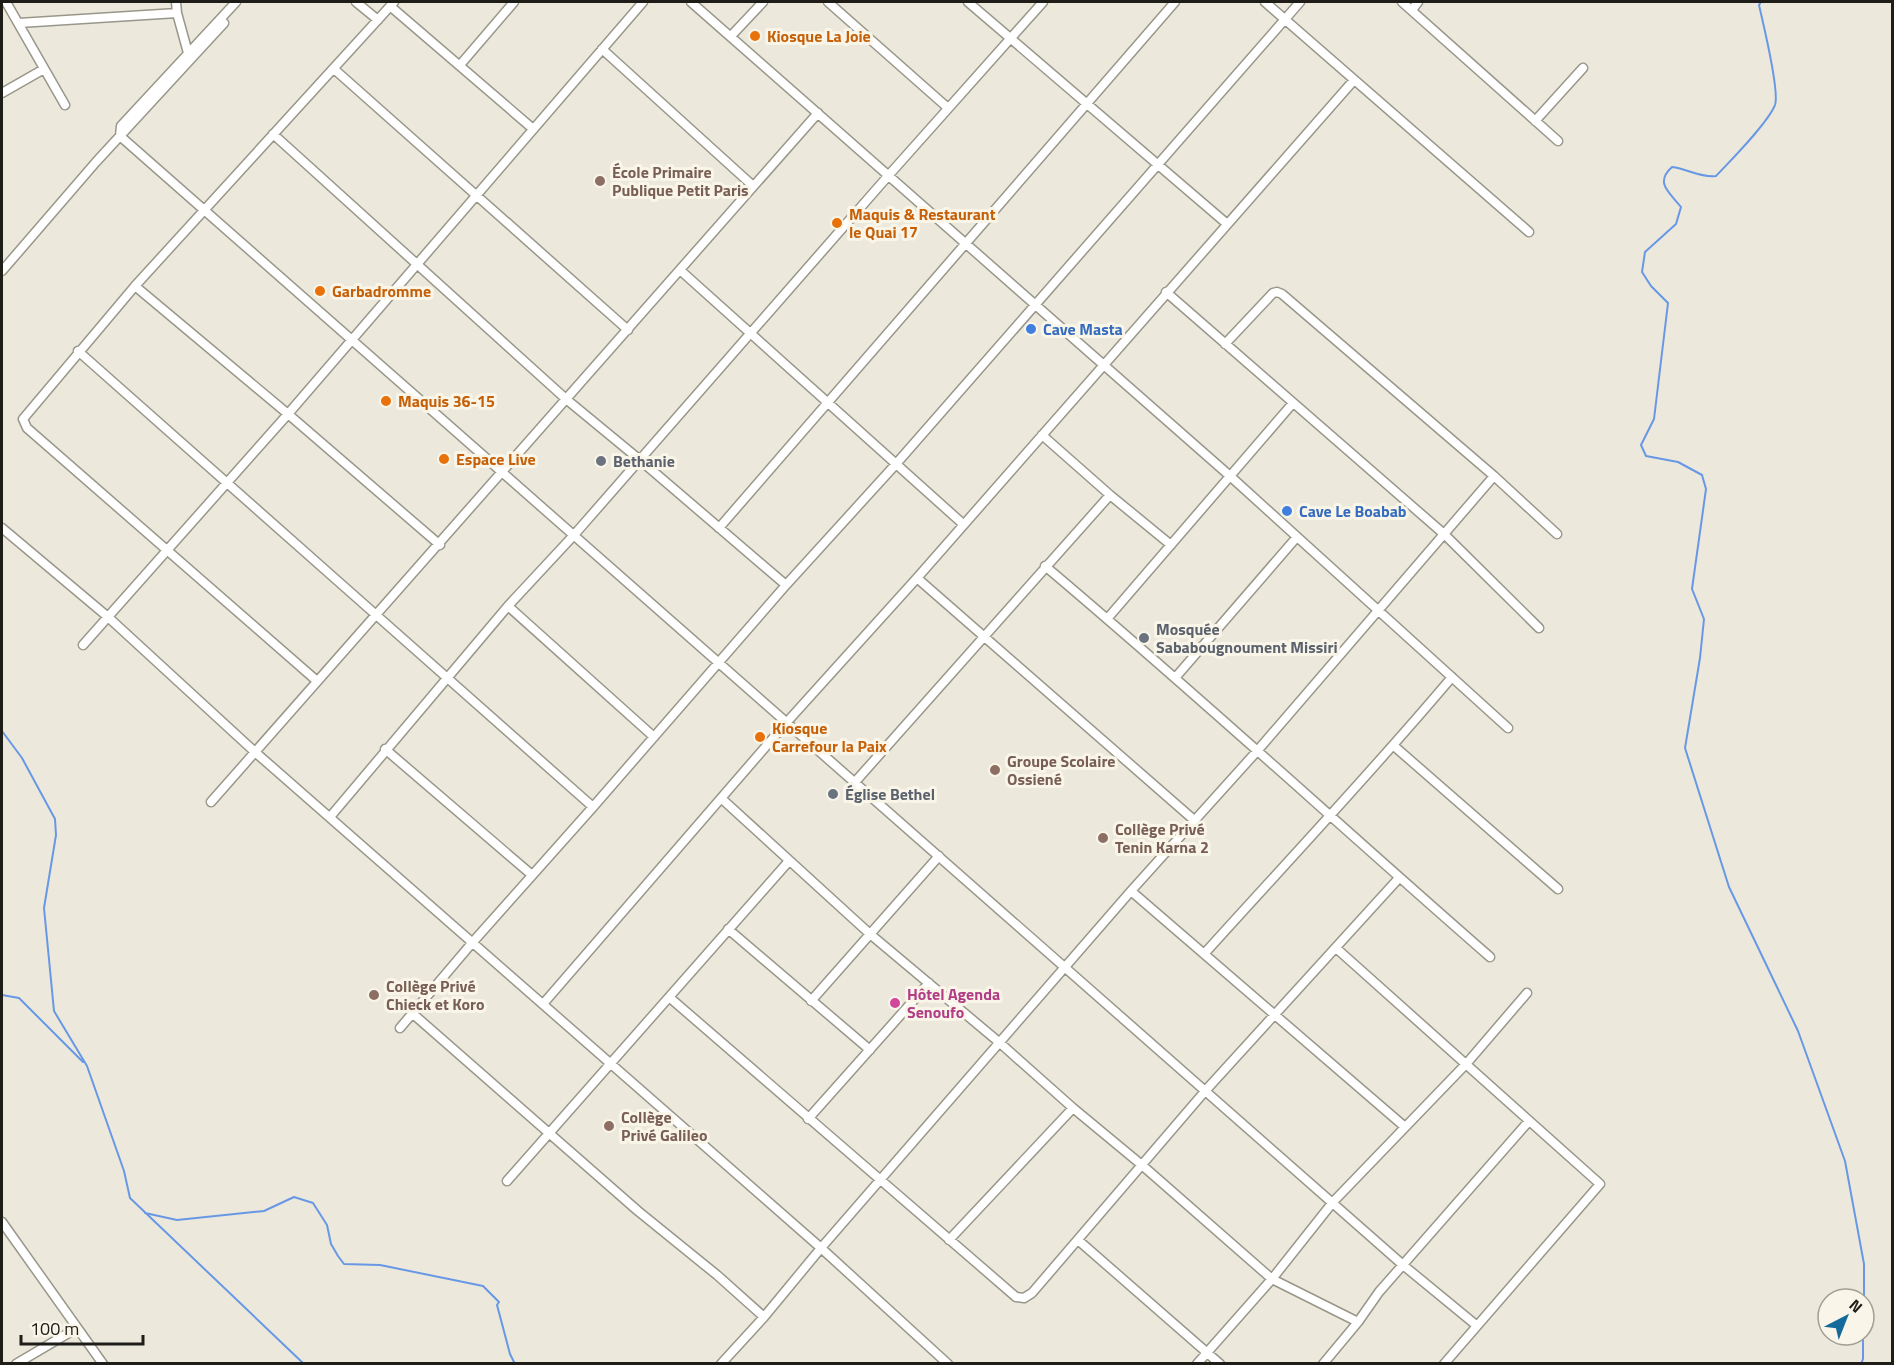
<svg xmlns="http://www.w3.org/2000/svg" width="1894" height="1365" viewBox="0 0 1894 1365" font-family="'Titillium Web',sans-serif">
<rect width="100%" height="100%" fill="#ece9dc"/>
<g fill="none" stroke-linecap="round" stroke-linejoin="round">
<!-- stream -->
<path stroke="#6898e5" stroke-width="2" d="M1761,2L1759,5C1763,23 1780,91 1775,105C1768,123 1731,160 1716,176C1701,178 1688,169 1672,167C1654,183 1670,193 1681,207L1676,224L1645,252L1642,272L1651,286L1668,303L1654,419L1641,445L1646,456L1678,462L1702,475L1706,489L1692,589L1704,619L1700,658L1685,748L1729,887L1798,1031L1845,1161L1864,1264V1299
M2,731L22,758L55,819L56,835L44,908L54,1011L87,1066L124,1171L130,1198L304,1364
M2,995L19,998L83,1062
M145,1213L177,1220L264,1211L294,1197L313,1203L327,1225L331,1244L338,1256L344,1264L380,1265L483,1286L499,1302L497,1305L510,1354L515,1364
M1861,1364L1863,1359V1335"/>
<defs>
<path id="minor" d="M6,2L65,105
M176,2L177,13L188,53
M236,2L121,126L120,136L1403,1265L1476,1325
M356,2L378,20
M691,2L1230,476L1508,728
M828,2L948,108
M968,2L1226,223
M1265,2L1529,232
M1402,2L1558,141
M390,6L532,128
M1412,10L1418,2
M19,23L177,13
M731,36L763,2
M602,49L752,185
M460,65L514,2
M334,69L628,330
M2,93L44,69
M1535,121L1583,68
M273,134L566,399L640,460L786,585
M680,270L963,524
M2,271L96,162L224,23
M135,286L288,414L440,545
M1166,292L1444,534L1539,628
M1225,344L1273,293L1277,292L1282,294L1494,476L1557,534
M78,351C249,504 422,654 593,807
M1042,435L1110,495L1171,545
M2,528L108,617L255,752L821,1248L948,1364
M719,528L1175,2
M1045,566C1196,693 1341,827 1490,957
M917,578L1194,820
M508,606L654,737
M1107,619L1293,403
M83,645L288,414L643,2
M1175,678L1296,538
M317,681L27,428L23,419L135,286L394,2
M1394,746L1558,889
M385,749L532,875
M855,782L1110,495
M722,799L870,934L1000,1043L1073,1108L1143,1166L1272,1279L1358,1322
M211,802L818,113
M330,817L508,606L574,535L888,176L1043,2
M1131,891L1405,1127
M728,929L870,1050
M1336,948L1600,1184L1444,1364
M1204,954C1287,862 1372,772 1452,677
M669,997L1016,1297L1024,1298L1032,1293L1206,1090L1399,878
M811,1001L939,856
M543,1004L787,722L917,578L1354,80
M412,1013L638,1211L717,1275L764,1317
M400,1028L472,943L593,807L786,585L896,464L1300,2
M808,1119L929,983
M507,1181L789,861
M2,1222L103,1364
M949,1240L1073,1108
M1078,1240L1220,1364
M16,1364L77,1328
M721,1364L764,1317L821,1248L1131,891L1258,750L1494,476
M1197,1364L1272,1279L1333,1202L1467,1063L1527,993
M1323,1364L1358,1322L1379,1292L1529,1121"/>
</defs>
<!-- minor casing -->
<use href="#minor" stroke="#99968a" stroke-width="11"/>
<!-- minor -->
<use href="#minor" stroke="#fff" stroke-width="8"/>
</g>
<!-- markers -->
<g fill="#e8710a" stroke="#f9f6e9" stroke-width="2">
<circle cx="755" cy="36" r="6"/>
<circle cx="837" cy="223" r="6"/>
<circle cx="320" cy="291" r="6"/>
<circle cx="386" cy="401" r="6"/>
<circle cx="444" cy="459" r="6"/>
<circle cx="760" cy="737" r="6"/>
</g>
<g fill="#8d6e63" stroke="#f9f6e9" stroke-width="2">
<circle cx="600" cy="181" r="6"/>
<circle cx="995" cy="770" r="6"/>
<circle cx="1103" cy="838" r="6"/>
<circle cx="374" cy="995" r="6"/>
<circle cx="609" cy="1126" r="6"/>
</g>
<g fill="#3f7fe0" stroke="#f9f6e9" stroke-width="2">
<circle cx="1031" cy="329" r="6"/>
<circle cx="1287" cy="511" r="6"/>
</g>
<g fill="#6b7280" stroke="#f9f6e9" stroke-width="2">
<circle cx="601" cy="461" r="6"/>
<circle cx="1144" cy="638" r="6"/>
<circle cx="833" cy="794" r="6"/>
</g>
<circle fill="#d1479c" stroke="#f9f6e9" stroke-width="2" cx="895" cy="1003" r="6"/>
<g text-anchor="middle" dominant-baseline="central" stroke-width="6" stroke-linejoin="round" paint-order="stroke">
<!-- food labels -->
<g font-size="16" font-weight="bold" fill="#c56008" stroke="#f9f6e9" text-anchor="start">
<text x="767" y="36">Kiosque La Joie</text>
<text x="849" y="214">Maquis &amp; Restaurant<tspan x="849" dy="18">le Quai 17</tspan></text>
<text x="332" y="291">Garbadromme</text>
<text x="398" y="401">Maquis 36-15</text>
<text x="456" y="459">Espace Live</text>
<text x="772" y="728">Kiosque<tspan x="772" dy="18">Carrefour la Paix</tspan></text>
</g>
<!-- education labels -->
<g font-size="16" font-weight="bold" fill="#785e54" stroke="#f9f6e9" text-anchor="start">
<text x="612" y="172">École Primaire<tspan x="612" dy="18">Publique Petit Paris</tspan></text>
<text x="1007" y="761">Groupe Scolaire<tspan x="1007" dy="18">Ossiené</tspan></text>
<text x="1115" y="829">Collège Privé<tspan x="1115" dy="18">Tenin Karna 2</tspan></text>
<text x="386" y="986">Collège Privé<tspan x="386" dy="18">Chieck et Koro</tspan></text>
<text x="621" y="1117">Collège<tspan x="621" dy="18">Privé Galileo</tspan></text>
</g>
<!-- shop labels -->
<g font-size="16" font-weight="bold" fill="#366cbe" stroke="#f9f6e9" text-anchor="start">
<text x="1043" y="329">Cave Masta</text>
<text x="1299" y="511">Cave Le Boabab</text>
</g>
<!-- worship labels -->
<g font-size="16" font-weight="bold" fill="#5b616d" stroke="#f9f6e9" text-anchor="start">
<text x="613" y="461">Bethanie</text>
<text x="1156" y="629">Mosquée<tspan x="1156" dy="18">Sababougnoument Missiri</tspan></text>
<text x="845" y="794">Église Bethel</text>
</g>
<!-- hotel labels -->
<g font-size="16" font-weight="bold" fill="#b23c85" stroke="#f9f6e9" text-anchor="start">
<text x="907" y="994">Hôtel Agenda<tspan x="907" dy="18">Senoufo</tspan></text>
</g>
</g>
<!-- border -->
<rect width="1894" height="1365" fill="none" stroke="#1e1d18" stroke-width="6"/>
<!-- north arrow -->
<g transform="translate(1846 1317) rotate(42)"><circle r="28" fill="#f9f6e9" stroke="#a19f95" stroke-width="1.5"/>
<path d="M0-4.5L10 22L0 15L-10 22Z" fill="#146b9b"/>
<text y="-9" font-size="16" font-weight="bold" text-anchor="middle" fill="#1e1d18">N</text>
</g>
<!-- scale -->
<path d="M21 1335v9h122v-9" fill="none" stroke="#1e1d18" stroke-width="3"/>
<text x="30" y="1335" font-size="18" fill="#1e1d18" stroke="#f9f6e9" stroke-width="4.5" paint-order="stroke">100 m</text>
</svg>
